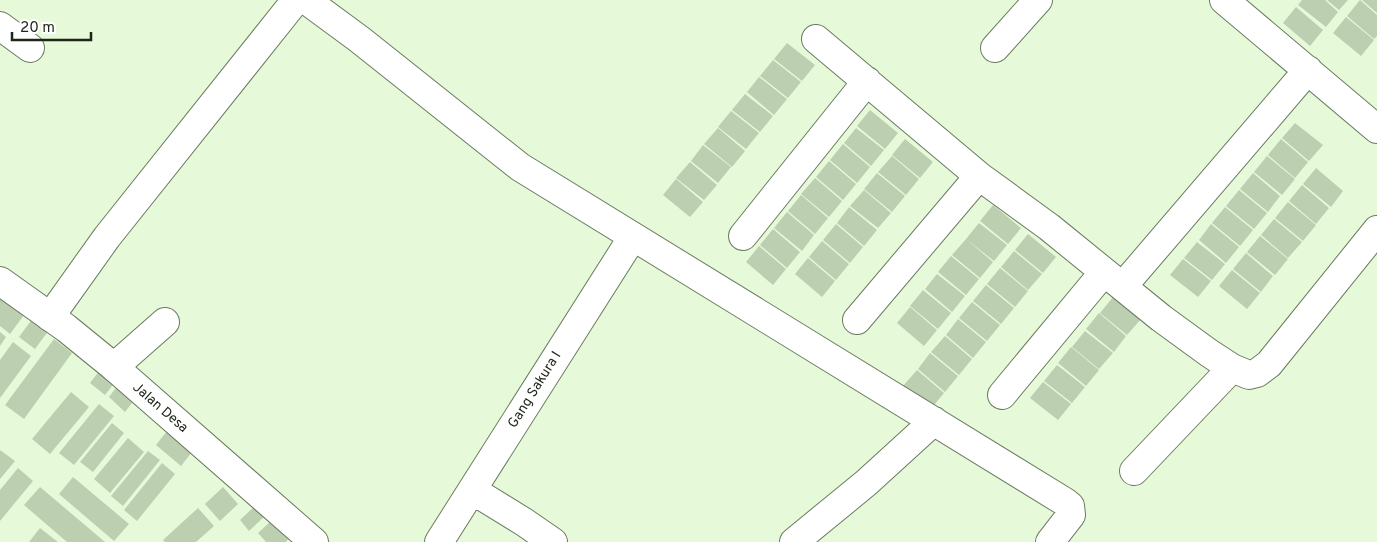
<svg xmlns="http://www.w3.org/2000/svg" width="1377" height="542" viewBox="0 0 1377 542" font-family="Overpass,sans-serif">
<rect width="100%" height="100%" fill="#e6fada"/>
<!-- building -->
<path fill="#bccfb0" d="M1302,0H1325L1338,12L1326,27L1298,5Z
M1327,0H1348L1339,10Z
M1360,0L1377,15V36L1374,39L1347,16Z
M1362,0H1377V13Z
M1296,7L1323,30L1310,46L1283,23Z
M1346,17L1374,40L1361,56L1333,33Z
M787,43L815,65L802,81L774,59Z
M773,60L801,82L788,98L760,76Z
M759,77L787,99L774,115L747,92Z
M745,94L773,116L760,132L732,110Z
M870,110L898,133L885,149L857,126Z
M731,111L759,133L746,149L718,127Z
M1295,123L1323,145L1309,161L1282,138Z
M718,128L745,151L732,167L704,144Z
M856,128L884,150L871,166L844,143Z
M905,139L933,162L920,178L892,155Z
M1281,139L1308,162L1295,178L1268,155Z
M843,144L870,167L857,183L830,160Z
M703,145L731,167L718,183L691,161Z
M892,156L919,179L906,195L878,172Z
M1267,156L1295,179L1282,195L1254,172Z
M829,161L856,184L843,200L816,177Z
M690,162L717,185L704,200L676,178Z
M1316,168L1343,191L1331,207L1303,184Z
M877,173L905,196L892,212L864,189Z
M1253,173L1280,196L1268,212L1240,189Z
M815,178L842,201L829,217L801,194Z
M676,179L703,202L690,217L663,195Z
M1302,185L1329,208L1316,224L1289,201Z
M864,190L891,213L878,228L850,206Z
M1239,190L1267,213L1254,229L1226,206Z
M801,195L828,218L815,234L788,211Z
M1288,202L1316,225L1303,241L1275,218Z
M993,205L1021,228L1008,244L980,221Z
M849,207L877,230L864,246L837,223Z
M1225,207L1253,230L1240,246L1212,223Z
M787,212L814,235L802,251L774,228Z
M1274,219L1302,242L1288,258L1261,235Z
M979,223L1007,245L994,261L966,239Z
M836,224L863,247L850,263L823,240Z
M1211,224L1239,247L1226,263L1199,240Z
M773,229L800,252L787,268L760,245Z
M1028,234L1056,257L1043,273L1015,250Z
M1260,236L1288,259L1275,275L1247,252Z
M966,239L993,262L980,278L952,255Z
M822,241L849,264L836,280L809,257Z
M1197,242L1225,264L1212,280L1184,258Z
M759,246L786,269L773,285L746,262Z
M1014,251L1042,274L1028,290L1001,267Z
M1246,253L1273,276L1261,292L1233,269Z
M951,256L979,279L966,295L938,272Z
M808,258L835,281L822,297L795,274Z
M1183,259L1211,281L1198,297L1170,275Z
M1000,268L1028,291L1015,307L987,284Z
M1232,270L1260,293L1247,309L1219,286Z
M937,274L965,296L952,312L925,289Z
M986,285L1014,308L1001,324L973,301Z
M923,290L951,313L938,329L910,306Z
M0,291L27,311L10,334L0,326Z
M1113,297L1141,319L1127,335L1100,313Z
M972,302L1000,325L987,341L959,318Z
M910,307L937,330L924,346L897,323Z
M1099,313L1126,336L1114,352L1086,329Z
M36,314L52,326L35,349L19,337Z
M958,319L986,342L973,358L946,335Z
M1085,331L1113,353L1099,369L1072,347Z
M0,332L6,337L0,346Z
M945,336L972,359L959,375L931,352Z
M54,339L72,353L24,419L5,405Z
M13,342L31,356L0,398V360Z
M1071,347L1099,370L1086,386L1058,363Z
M930,353L958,376L945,392L918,369Z
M1057,365L1085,387L1072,403L1044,381Z
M100,370L115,382L105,395L90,383Z
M917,370L944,393L931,409L903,386Z
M1043,382L1071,404L1058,420L1030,398Z
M118,385L135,399L125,412L109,397Z
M71,392L89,407L50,454L32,439Z
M99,404L114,416L74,465L59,453Z
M112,423L124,433L93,472L80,462Z
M167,431L192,452L181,466L156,445Z
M128,438L144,452L110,493L94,479Z
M0,450L15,461L0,479Z
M148,451L160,460L123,506L111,496Z
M162,463L175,474L137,521L124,510Z
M18,468L33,481L0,521V490Z
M73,477L129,524L114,541L59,494Z
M40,487L105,542H67L24,505Z
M223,487L238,504L220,521L205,504Z
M257,504L267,514L249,531L240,520Z
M198,508L214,526L196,542H165L163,540Z
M271,521L288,539L286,542H266L258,533Z
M40,528L58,542H29Z"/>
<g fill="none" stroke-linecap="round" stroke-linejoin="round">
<defs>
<path id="minor" d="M306,0L359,39L520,167L1065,502L1070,506L1071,515L1050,542
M1224,0L1377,129
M0,26L30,48
M816,39L979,176L1049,227L1161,318L1209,353L1232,368L1249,375L1257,373L1269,364L1377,230
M995,48L1038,0
M743,236L867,81
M1123,286L1308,70
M50,317L107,237L296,0
M857,320L979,176
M114,367L165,322
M1002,395L1104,272
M1134,471L1232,368
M472,490L524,522L553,542
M439,542L632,238
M794,542L866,483L934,421"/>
<path id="tertiary" d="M0,281L66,328L114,367L314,542"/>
</defs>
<!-- minor casing -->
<use href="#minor" stroke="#6a7b5f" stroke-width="30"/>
<!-- tertiary casing -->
<use href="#tertiary" stroke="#6a7b5f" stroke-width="30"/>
<!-- minor -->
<use href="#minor" stroke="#fff" stroke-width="28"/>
<!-- tertiary -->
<use href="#tertiary" stroke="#fff" stroke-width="28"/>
</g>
<g text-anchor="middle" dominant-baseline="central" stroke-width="4.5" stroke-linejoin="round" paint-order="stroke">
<!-- street labels -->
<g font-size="14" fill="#1e251a" stroke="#fff">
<text transform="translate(535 390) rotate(-58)">Gang Sakura I</text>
<text transform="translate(160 408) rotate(41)">Jalan Desa</text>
</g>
</g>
<!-- scale -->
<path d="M12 32v8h79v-8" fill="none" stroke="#1e251a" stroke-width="2.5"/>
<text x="20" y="32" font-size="15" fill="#1e251a" stroke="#ffffff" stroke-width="4" paint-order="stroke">20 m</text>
</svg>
